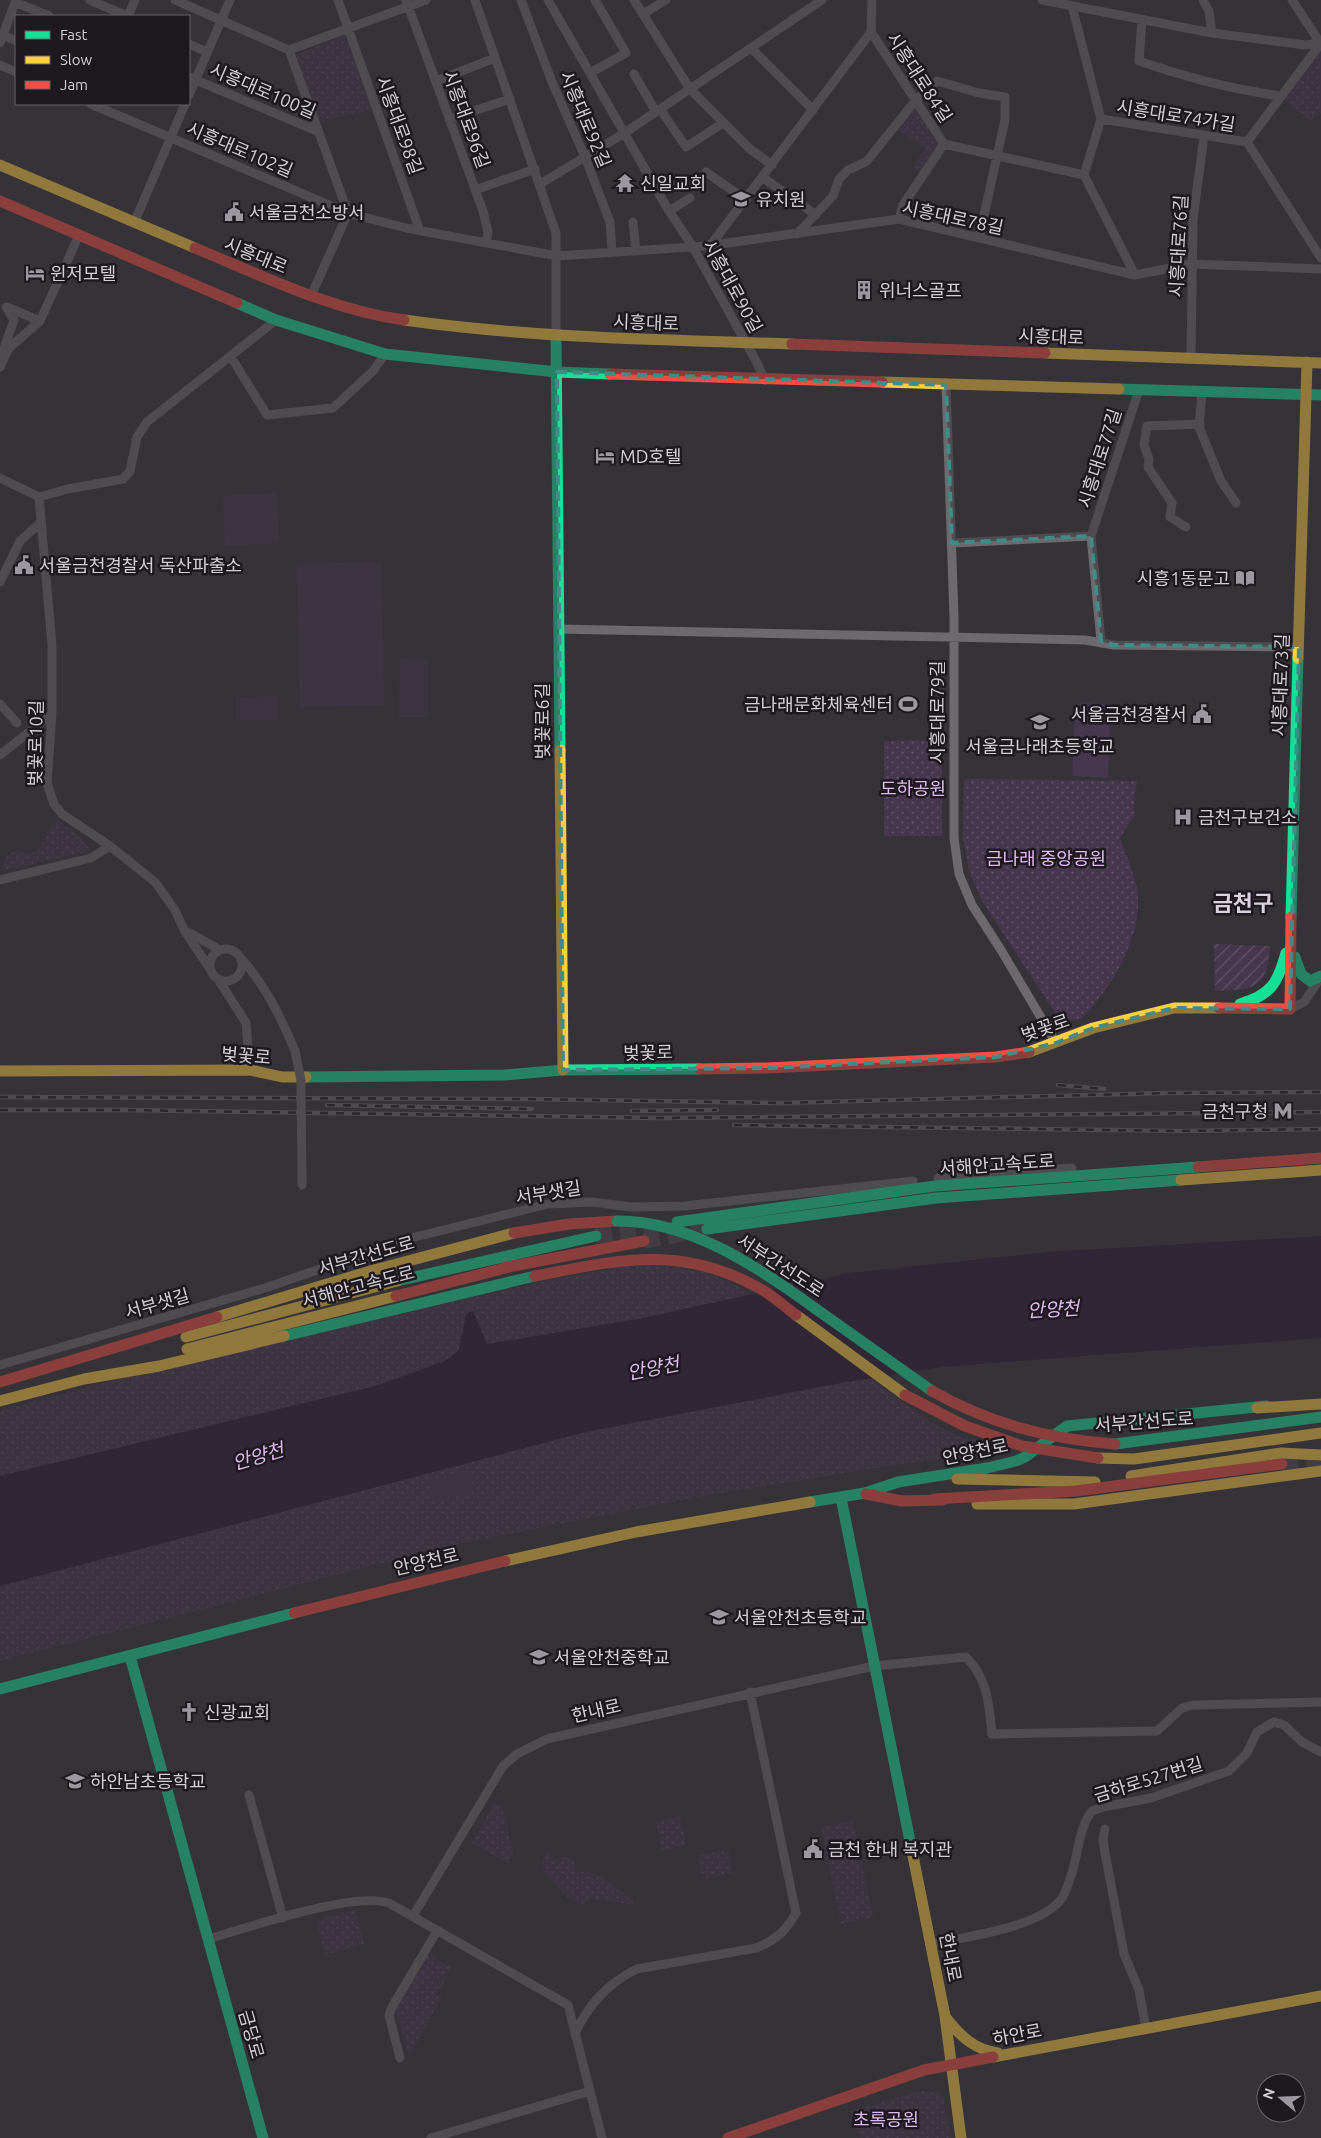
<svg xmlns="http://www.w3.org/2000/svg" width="1321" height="2138" font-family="Ubuntu,'Noto Sans KR',sans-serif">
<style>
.grass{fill:url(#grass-dots)}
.garden{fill:url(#garden-furrows)}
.pitch{fill:#46364e}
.water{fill:#291831}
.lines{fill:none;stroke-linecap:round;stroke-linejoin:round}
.highway-tunnel{stroke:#4e4a50;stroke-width:16;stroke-dasharray:16 8;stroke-linecap:butt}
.street{stroke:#6c6a6c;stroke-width:9}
.fast{stroke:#16e098;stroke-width:11}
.slow{stroke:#ffcf43;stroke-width:11}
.jam{stroke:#f24e42;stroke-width:11}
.rail-casing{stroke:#6b696b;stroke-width:4.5}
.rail{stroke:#1d191e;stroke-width:2.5;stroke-dasharray:8;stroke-linecap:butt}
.street-bridge{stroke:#6c6a6c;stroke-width:9}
.fast-bridge{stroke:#16e098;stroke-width:11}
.jam-bridge{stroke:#f24e42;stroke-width:11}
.marked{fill:none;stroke:#408c88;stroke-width:4;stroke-dasharray:10 6;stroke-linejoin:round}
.labels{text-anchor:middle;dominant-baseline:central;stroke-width:5;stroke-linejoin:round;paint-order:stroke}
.street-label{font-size:18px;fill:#d4cfd6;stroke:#1d191e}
.poi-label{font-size:18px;fill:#d4cfd6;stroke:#1d191e;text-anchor:start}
.park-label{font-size:18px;fill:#e0b9f1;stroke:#1d191e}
.water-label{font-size:19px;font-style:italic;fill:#deb7ef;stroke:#1d191e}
.district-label{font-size:22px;font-weight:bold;fill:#dbd1e0;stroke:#1d191e}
</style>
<defs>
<pattern id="grass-dots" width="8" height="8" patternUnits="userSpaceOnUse" patternTransform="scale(1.25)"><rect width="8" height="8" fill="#46364e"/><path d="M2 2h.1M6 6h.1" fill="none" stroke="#605267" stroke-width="1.8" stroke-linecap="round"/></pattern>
<pattern id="garden-furrows" width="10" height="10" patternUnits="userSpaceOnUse" patternTransform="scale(1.25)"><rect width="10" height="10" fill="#46364e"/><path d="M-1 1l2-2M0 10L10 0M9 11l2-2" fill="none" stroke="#605267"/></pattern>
</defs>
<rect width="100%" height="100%" fill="#363338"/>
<!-- grass -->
<path class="grass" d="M345 35 372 110 319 121 296 55Z
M1321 44V113L1311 121 1279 96Z
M915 104 940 146 922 172 913 167 925 149 898 129Z
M942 740V836H884V741Z
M964 779 1137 781 1134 803 1135 815 1120 838C1126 856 1137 878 1138 897 1140 942 1111 988 1081 1019L1068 1020 1058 1017 982 901 970 874 963 838Z
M58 820 89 845V851L1 871 7 856 15 851C20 851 25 854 31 853 43 852 47 828 58 820Z
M644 1263 706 1272 743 1289 929 1421 956 1435 1009 1452 909 1463 707 1495 453 1545 0 1661V1411L107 1382 540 1282Z
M494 1804 502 1805 513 1853 508 1863 472 1843Z
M680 1816 686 1845 661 1850 656 1821Z
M853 1821 873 1917 841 1924 821 1827Z
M728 1850 732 1873 702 1879 698 1855Z
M549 1853 552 1860 565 1857 574 1861 577 1872C598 1869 618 1889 633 1901L632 1905 589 1898 582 1905 567 1897 542 1869 544 1855Z
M355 1910 364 1944 325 1955 316 1921Z
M425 1953 451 1968 437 1994 442 1997 409 2056 395 2006Z
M921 2091H931L944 2097 951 2138H860L851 2111Z"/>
<!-- garden -->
<path class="garden" d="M1214 944 1270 946C1267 989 1254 990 1215 991Z"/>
<!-- pitch -->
<path class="pitch" d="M277 493 279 543 225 546 223 496Z
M381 562 384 705 300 707 297 564Z
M400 659 428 660V717H399Z
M278 696V720H236V697Z
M1082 703 1111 704 1108 778 1072 776 1075 712H1082Z
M469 1471 473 1492 434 1501 430 1480Z"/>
<!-- water -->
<path class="water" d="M1321 1236V1338L942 1367 847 1382 586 1432 0 1586V1476L375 1386 445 1361 459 1350 466 1314 473 1311 487 1344 643 1318 849 1273 1048 1252Z"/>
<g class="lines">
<!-- highway-tunnel -->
<path class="highway-tunnel" d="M596 1236 655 1226
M644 1241 707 1229
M1282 1464 1321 1458"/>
<!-- street -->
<path class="street" d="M90 0 127 16
M175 0 289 50 348 213 311 296
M338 0 420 231
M406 0 483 211 488 232 486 243
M475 0 556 233V336
M521 0 552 82 585 157 610 222 612 252
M548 0 669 211 693 247 756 361 765 380
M634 0 690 89 750 149 772 165
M872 0 871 32 944 144 903 205 899 219
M1042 0 1212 33 1305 45 1320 43
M1203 0 1209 11 1212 33
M1292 0 1321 44
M15 2 49 16
M1072 6 1101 119 1084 175 1135 275
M643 14 666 0
M128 16 135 0
M1142 20 1139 61C1184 77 1232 89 1279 96
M3 35 16 41
M0 43 16 0
M1321 43 1247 142 1321 258
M189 44 207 52
M751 48 813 110
M289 50 426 0
M0 65 16 72
M590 73 626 53 595 0
M634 74 656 112
M189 77 317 131
M436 81 495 58
M189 95 230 0
M91 104 348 213 406 228 557 256 706 246 899 219 1135 275 1191 264 1321 269
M660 109 686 147 723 123
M449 119 510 99
M1101 119 1247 142
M944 144 1084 175
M706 172 746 200
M762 177 816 215
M540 184 623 134 822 0
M475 190 535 169
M669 211 690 198
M633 222 636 251
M134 223 185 104
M797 234 833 196 839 179 848 170 867 161 915 101 937 81 979 93 1005 97V120L979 238
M709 245 713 242 871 32
M7 307 40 321
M2 354 14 320 6 307
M231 357 267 415 333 408 373 371 385 354
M1191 358 1193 220 1204 136
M0 367 9 348 40 321 79 235
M946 385 954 617V838L959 874 972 905 1001 950 1056 1043
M1202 392 1199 427 1221 481 1236 503
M0 478 39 497
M39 497 52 645V714L47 783 54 804 62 814 110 846 155 882 175 910 184 930 210 969
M39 497 68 489 123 479 130 471 137 437 147 422 276 320
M1186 527 1170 517 1172 503 1148 467 1149 459 1144 445 1147 426 1200 424
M952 543 1091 536
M0 582 20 541 40 523
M559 629 1085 640 1114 645 1299 647
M1101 641 1091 536 1139 390
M0 704 17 723
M0 755 52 714
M0 880 91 858 110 846
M188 932 220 950
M210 965a16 16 0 1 1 32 0a16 16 0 1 1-32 0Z
M240 957C265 985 281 1017 295 1051
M218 979 246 1023 250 1070
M1290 1009 1304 1002 1321 977
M938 1178 1072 1168
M0 1365 265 1288 407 1239 548 1204 593 1202 631 1207 685 1206 913 1181
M249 1795 283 1918
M1105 1829 1103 1839 1105 1853 1124 1954 1139 1990 1146 2029
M413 1916 503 1766 517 1754 547 1739 874 1666 966 1657C988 1679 989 1705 992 1734L1157 1731 1182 1708 1193 1705 1321 1702
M208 1939C247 1928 353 1891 389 1903L568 2005 602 2138
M930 1944C965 1937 1041 1928 1062 1898 1067 1890 1069 1881 1072 1873 1078 1854 1079 1827 1092 1811L1103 1807 1151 1798 1229 1771 1247 1753 1257 1732 1274 1722 1284 1725 1302 1742 1321 1752
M575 2034C587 2006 609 1982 637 1969L756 1948C776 1940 786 1931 796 1913L750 1692
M400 2058 389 2015 392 2007 437 1931
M431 2138 590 2091"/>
<!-- fast -->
<path class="fast" d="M237 303 276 320 385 354 557 372 610 374
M556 336 560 750
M1119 389 1321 395
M1291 917 1298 658
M1295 957 1301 974 1310 981 1321 976
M1240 1004C1271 995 1278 983 1286 953
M306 1077 505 1075 563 1070 700 1069
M677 1222 935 1186 1198 1167
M707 1229 936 1198 1181 1180
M397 1281 596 1236
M816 1309 932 1391
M284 1336 535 1276
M1115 1444 1321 1417
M841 1498 913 1856
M810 1502 865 1493 898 1482 987 1468 1016 1461 1025 1457 1067 1426 1266 1406
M130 1656 263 2138
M0 1689 294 1613"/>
<!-- slow -->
<path class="slow" d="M0 165 195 248
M404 320C533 338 662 340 792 344
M1045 353 1321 363
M882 382 1119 389
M1298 658 1307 362
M560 750 563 1070
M1029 1052 1093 1028 1174 1008H1219
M0 1071 250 1070 282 1077H306
M1181 1180 1321 1170
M796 1315 905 1395
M217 1317 374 1270 514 1233
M186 1337 397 1281
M187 1349 396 1296
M0 1401 84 1379 159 1366 284 1336
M1257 1408 1321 1404
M1098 1458 1134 1459 1321 1433
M1131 1476 1281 1453 1321 1455
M957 1479 1095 1482
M977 1504H1074L1321 1471
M505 1561 636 1532 810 1502
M913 1856 945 2016 961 2138
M946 2018C960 2036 975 2050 998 2053
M993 2057 1321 1996"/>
<!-- jam -->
<path class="jam" d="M0 201 237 303
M195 248C263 276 331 310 404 320
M792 344 1045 353
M610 374 882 382
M1219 1008 1290 1009 1291 917
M700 1069 767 1068 996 1057 1029 1052
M1198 1167 1321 1158
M514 1233 569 1224 617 1221
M535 1276C618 1260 680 1244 759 1288 772 1295 784 1306 796 1315
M396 1296 513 1266 644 1241
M0 1382 217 1317
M866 1494 902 1501 943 1500
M934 1499 1076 1491 1282 1464
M294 1613 505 1561
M728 2138 924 2070 993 2057"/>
<!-- rail casing -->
<g class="rail-casing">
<path id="rail" d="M1058 1085 1104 1089
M0 1097 525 1099 780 1103 1167 1093 1321 1092
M327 1105 532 1109
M0 1110H122L660 1118 1321 1112
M632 1111 717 1110
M734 1125 1181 1131 1321 1129"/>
</g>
<!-- rail -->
<use href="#rail" class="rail"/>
<!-- street-bridge -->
<path class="street-bridge" d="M295 1051 301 1080 302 1185"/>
<!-- fast-bridge -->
<path class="fast-bridge" d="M617 1221C689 1220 760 1268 816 1309"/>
<!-- jam-bridge -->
<path class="jam-bridge" d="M932 1391C990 1424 1049 1439 1115 1444
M905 1395 965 1426 1022 1446 1098 1458"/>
</g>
<!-- marked area -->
<path d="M0 0H1321V2138H0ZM557 372 946 385 952 543 1091 536 1101 641 1114 645 1299 647 1290 1009 1174 1008 1093 1028 1056 1043 996 1057 767 1068 563 1070Z" fill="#363338" fill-opacity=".55" fill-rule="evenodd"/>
<path class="marked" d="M557 372 946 385 952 543 1091 536 1101 641 1114 645 1299 647 1290 1009 1174 1008 1093 1028 1056 1043 996 1057 767 1068 563 1070Z"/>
<!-- icons -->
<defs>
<g id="temple-bare" transform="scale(1.5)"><path d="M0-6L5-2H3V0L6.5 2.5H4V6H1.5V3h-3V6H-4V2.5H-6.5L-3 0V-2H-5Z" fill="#9d989f" stroke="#1d191e" stroke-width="2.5" paint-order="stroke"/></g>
<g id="school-bare" transform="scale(1.5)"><path d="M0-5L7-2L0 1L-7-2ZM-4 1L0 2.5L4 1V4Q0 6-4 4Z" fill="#9d989f" stroke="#1d191e" stroke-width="2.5" paint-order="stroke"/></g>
<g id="civic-bare" transform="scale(1.5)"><path d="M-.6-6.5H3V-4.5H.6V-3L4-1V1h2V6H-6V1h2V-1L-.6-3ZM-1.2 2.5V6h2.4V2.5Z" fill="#9d989f" stroke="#1d191e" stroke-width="2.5" paint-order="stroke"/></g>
<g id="hotel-bare" transform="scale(1.5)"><path d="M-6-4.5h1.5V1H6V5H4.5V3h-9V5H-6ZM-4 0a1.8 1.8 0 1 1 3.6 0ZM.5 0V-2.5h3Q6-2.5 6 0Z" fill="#9d989f" stroke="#1d191e" stroke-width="2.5" paint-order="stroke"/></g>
<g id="building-bare" transform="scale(1.5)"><path d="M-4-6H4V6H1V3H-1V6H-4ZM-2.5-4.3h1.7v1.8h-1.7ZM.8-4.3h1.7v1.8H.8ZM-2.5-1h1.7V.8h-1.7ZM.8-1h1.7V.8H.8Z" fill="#9d989f" stroke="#1d191e" stroke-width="2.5" paint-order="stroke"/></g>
<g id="library-bare" transform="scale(1.5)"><path d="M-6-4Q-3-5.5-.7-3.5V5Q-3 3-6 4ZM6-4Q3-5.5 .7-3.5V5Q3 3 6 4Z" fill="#9d989f" stroke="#1d191e" stroke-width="2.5" paint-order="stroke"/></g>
<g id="stadium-bare" transform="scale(1.5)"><path d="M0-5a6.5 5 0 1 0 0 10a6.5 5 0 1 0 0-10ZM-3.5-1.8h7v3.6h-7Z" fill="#9d989f" stroke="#1d191e" stroke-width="2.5" paint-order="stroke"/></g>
<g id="hospital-bare" transform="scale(1.5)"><path d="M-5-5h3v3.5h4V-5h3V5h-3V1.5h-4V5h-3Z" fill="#9d989f" stroke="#1d191e" stroke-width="2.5" paint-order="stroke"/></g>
<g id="metro-bare" transform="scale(1.5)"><path d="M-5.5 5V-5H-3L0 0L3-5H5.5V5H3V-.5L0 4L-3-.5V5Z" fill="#9d989f" stroke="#1d191e" stroke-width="2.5" paint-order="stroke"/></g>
<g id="church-bare" transform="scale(1.5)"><path d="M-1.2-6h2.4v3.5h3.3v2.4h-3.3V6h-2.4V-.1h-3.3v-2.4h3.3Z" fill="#9d989f" stroke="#1d191e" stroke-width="2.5" paint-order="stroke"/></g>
</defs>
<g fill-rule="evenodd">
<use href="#temple-bare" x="625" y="183"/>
<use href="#school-bare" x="741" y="199"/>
<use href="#civic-bare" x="234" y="212"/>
<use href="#hotel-bare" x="35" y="273"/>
<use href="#building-bare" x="864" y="290"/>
<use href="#hotel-bare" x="605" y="456"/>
<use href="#civic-bare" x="24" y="565"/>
<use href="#library-bare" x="1245" y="578"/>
<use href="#stadium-bare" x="908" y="704"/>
<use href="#civic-bare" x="1202" y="714"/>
<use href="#school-bare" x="1040" y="722"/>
<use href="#hospital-bare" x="1183" y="817"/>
<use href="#metro-bare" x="1283" y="1111"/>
<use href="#school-bare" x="719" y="1617"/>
<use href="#school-bare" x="539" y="1657"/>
<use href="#church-bare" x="189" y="1712"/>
<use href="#school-bare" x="75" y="1781"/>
<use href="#civic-bare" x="813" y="1849"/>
</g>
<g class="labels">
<!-- street labels -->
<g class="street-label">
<text transform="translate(920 77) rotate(57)">시흥대로84길</text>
<text transform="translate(263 90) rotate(23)">시흥대로100길</text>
<text transform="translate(1176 115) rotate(9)">시흥대로74가길</text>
<text transform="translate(467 119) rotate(70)">시흥대로96길</text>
<text transform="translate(586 119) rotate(67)">시흥대로92길</text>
<text transform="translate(400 125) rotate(70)">시흥대로98길</text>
<text transform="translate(240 149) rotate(23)">시흥대로102길</text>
<text transform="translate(953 217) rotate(12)">시흥대로78길</text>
<text transform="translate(1178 246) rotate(-87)">시흥대로76길</text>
<text transform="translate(256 255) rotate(22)">시흥대로</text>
<text transform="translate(733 286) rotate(61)">시흥대로90길</text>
<text transform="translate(646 322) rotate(2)">시흥대로</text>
<text transform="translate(1051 336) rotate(2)">시흥대로</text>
<text transform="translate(1099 458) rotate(-72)">시흥대로77길</text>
<text transform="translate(1280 685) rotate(-88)">시흥대로73길</text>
<text transform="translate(937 712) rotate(-90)">시흥대로79길</text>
<text transform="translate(542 721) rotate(-90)">벚꽃로6길</text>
<text transform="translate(35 743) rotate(-89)">벚꽃로10길</text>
<text transform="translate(1045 1027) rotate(-19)">벚꽃로</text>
<text transform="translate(648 1052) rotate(-1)">벚꽃로</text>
<text transform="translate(246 1055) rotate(5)">벚꽃로</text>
<text transform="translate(997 1164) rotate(-4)">서해안고속도로</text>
<text transform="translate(548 1192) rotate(-9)">서부샛길</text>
<text transform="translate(366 1255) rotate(-16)">서부간선도로</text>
<text transform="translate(781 1265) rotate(33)">서부간선도로</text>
<text transform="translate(358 1286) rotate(-15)">서해안고속도로</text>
<text transform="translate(157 1303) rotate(-16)">서부샛길</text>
<text transform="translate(1144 1421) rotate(-4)">서부간선도로</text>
<text transform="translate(975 1451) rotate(-12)">안양천로</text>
<text transform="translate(426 1561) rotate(-13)">안양천로</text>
<text transform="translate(596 1710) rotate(-13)">한내로</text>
<text transform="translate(1148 1779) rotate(-17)">금하로527번길</text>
<text transform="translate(951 1957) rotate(79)">한내로</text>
<text transform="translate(252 2034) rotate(74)">금당로</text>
<text transform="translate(1017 2034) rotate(-11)">하안로</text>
</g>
<!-- poi labels -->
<g class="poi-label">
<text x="640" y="183">신일교회</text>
<text x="756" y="199">유치원</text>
<text x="249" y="212">서울금천소방서</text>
<text x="50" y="273">윈저모텔</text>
<text x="879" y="290">위너스골프</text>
<text x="620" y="456">MD호텔</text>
<text x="39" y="565">서울금천경찰서 독산파출소</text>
<text x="1230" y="578" text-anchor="end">시흥1동문고</text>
<text x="893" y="704" text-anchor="end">금나래문화체육센터</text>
<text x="1187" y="714" text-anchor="end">서울금천경찰서</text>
<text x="1040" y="746" text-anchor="middle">서울금나래초등학교</text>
<text x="1198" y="817">금천구보건소</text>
<text x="1268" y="1111" text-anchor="end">금천구청</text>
<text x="734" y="1617">서울안천초등학교</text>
<text x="554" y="1657">서울안천중학교</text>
<text x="204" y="1712">신광교회</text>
<text x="90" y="1781">하안남초등학교</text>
<text x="828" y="1849">금천 한내 복지관</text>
</g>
<!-- park labels -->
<g class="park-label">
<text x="913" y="788">도하공원</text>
<text x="1046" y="858">금나래 중앙공원</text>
<text x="886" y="2119">초록공원</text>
</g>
<!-- water labels -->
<g class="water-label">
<text transform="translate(1053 1309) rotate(-3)">안양천</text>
<text transform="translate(653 1368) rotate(-11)">안양천</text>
<text transform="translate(258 1456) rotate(-16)">안양천</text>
</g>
<!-- district labels -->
<g class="district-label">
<text x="1243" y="902">금천구</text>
</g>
</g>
<!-- legend -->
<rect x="15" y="15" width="175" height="90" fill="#1d191e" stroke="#666268"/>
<rect x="25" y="31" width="25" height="8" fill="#16e098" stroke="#666268"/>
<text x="60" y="40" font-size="15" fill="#d4cfd6">Fast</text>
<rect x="25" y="56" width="25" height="8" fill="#ffcf43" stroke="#666268"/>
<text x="60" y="65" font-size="15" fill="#d4cfd6">Slow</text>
<rect x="25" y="81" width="25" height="8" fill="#f24e42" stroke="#666268"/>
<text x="60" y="90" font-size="15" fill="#d4cfd6">Jam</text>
<!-- north arrow -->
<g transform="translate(1281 2098) rotate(289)"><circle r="24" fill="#1d191e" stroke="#666268"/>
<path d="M0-4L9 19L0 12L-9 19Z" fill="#9d989f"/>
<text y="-8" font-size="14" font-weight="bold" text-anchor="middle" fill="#d4cfd6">N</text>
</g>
</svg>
